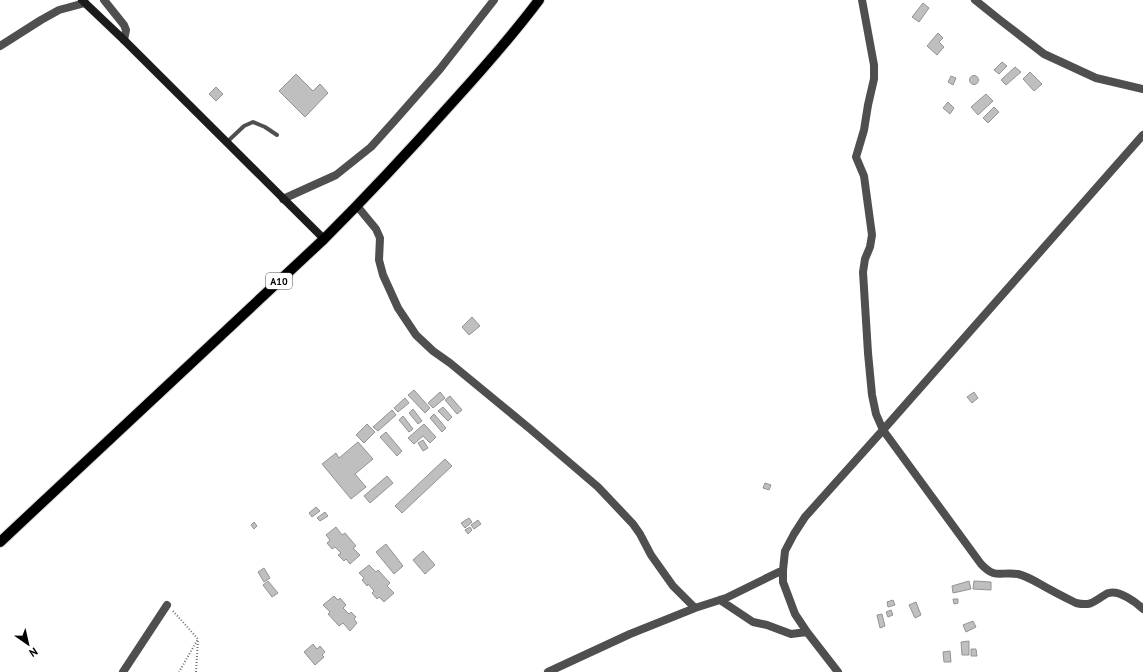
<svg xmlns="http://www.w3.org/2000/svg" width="1143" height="672" font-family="'PT Sans',sans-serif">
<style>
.building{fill:#bfbfbf;stroke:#939393}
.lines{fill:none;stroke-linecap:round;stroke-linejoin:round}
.primary-casing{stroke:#dbdbdb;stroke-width:12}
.path{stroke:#717171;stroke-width:2;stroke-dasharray:1 2;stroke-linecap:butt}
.lane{stroke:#4f4f4f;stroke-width:4}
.street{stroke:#4f4f4f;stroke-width:8}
.secondary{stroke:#1c1c1c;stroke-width:8}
.primary{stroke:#000;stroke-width:10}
.labels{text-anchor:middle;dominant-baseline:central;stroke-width:4;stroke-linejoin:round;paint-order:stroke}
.shield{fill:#fff;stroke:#4c4c4c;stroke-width:1}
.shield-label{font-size:10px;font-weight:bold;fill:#000}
</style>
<rect width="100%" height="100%" fill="#fff"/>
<!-- building -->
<path class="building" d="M923 3 929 8 919 22 912 17Z
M938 33 943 38 939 42 944 47 937 55 927 46Z
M1002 62 1007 66 999 74 994 70Z
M1015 67 1021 72 1006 85 1001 80Z
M1030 72 1042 84 1034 91 1023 79Z
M296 74 313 91 320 84 328 93 305 117 279 91Z
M969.5 80a4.5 4.5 0 1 1 9 0a4.5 4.5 0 1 1-9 0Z
M951 76 956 78 953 85 948 82Z
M216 87 223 94 216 101 209 94Z
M986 94 993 101 978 115 971 107Z
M948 102 954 108 950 114 943 108Z
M994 107 999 112 988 123 983 118Z
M472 317 480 326 469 335 462 327Z
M414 390 430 408 425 413 408 395Z
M440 392 445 398 433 408 428 403Z
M974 392 978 398 972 403 967 397Z
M450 396 462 410 457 414 445 400Z
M405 398 409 403 398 412 394 408Z
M443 407 452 417 448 421 438 411Z
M413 409 422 421 418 424 409 413Z
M392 410 396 415 378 431 373 427Z
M434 414 446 428 442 432 430 418Z
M403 416 413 429 409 432 399 420Z
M367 424 375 432 364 443 356 435Z
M424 424 436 437 430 443 423 436 414 444 408 438Z
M386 432 402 451 397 456 380 437Z
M423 440 428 448 423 451 418 443Z
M358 442 373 459 355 474 366 487 351 499 322 464 336 453 339 458Z
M445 459 452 466 402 513 395 506Z
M387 476 393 483 370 503 364 496Z
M765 483 771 485 769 490 763 488Z
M316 507 320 511 312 517 309 513Z
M325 512 328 516 320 521 317 518Z
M469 518 472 522 465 528 461 523Z
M478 520 481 524 474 529 471 525Z
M254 522 257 526 254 529 251 525Z
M336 527 342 535 345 533 356 546 353 548 360 555 350 564 346 559 344 561 338 555 341 553 335 547 332 549 327 543 330 540 326 535Z
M470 527 472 530 468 534 465 530Z
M386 544 403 566 394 574 376 552Z
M423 551 435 565 425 574 413 560Z
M369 565 376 572 378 570 390 583 387 586 394 593 384 602 379 597 377 599 372 593 374 591 368 584 367 586 362 580 364 578 359 573Z
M264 568 270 578 264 582 258 572Z
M268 581 278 593 272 597 263 585Z
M969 581 971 589 953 593 952 586Z
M974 581 991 582V590L973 589Z
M334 596 338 600 340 598 346 605 343 608 349 614 351 612 356 617 354 619 357 623 350 631 343 623 339 626 328 614 330 612 323 605Z
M953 599H958V603L954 604Z
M893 600 895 605 888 607 887 602Z
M916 602 921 615 915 618 909 605Z
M891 610 893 615 888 617 886 612Z
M882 614 885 626 880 628 877 615Z
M973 621 976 627 966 632 963 625Z
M969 641V655H962L961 642Z
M313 644 317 649 320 646 325 652 322 655 324 657 315 665 304 652Z
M971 649H976L977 656H971Z
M950 651 951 662H944L943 652Z"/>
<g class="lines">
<!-- primary casing -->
<g class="primary-casing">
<path id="primary" d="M0 542 324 239C368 195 410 150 451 104 481 71 512 36 539 0"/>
</g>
<!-- path -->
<path class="path" d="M173 611 198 639 179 672
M196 672 198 640"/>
<!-- lane -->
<path class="lane" d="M227 142 244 126 253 122 265 127 277 135"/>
<!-- street -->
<path class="street" d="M104 0 124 25 126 30 124 40
M862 0 874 65V79L868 105 864 130 856 157 864 176 872 235 870 247 865 259 863 272 868 353 872 395 876 414 883 430 981 564C996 580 1000 571 1018 574 1026 576 1033 580 1040 584 1052 591 1064 597 1076 603 1089 606 1093 603 1103 596 1105 595 1107 593 1109 593 1119 590 1136 602 1143 609
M975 0 1000 20 1044 54 1096 78 1143 89
M0 46 41 20 59 10 85 3
M283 199 336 175 371 147 397 118 440 69 494 0
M357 206 376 229 380 238 379 260 383 275 398 308 416 335 433 351 450 363 529 428 598 487 633 524 640 534 651 555 673 586 695 608
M720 600 753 622 767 625 791 634 807 632
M123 672 167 605
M548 672 630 634 695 608 726 598 783 570
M838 672 807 632 795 614 783 582V570L785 551 794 534 805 517 883 430 1143 135"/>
<!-- secondary -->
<path class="secondary" d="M82 0 124 40 324 239"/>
<!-- primary -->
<use href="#primary" class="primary"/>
</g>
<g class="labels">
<!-- shield labels -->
<rect class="shield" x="266" y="273" width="26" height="16" rx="3"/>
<g class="shield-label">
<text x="279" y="281">A10</text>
</g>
</g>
<!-- north arrow -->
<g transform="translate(28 644) rotate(146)" stroke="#ffffff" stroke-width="3" paint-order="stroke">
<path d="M0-3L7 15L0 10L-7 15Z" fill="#000000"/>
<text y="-6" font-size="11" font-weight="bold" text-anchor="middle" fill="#000000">N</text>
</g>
</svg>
